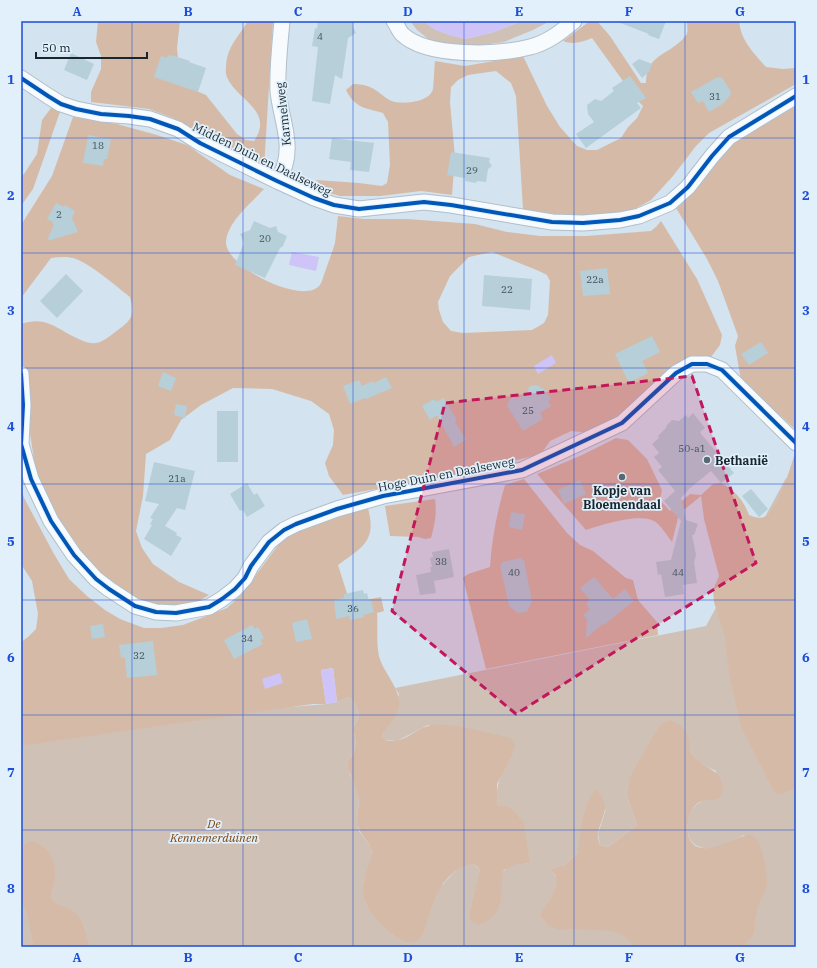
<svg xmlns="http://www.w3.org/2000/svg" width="817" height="968" font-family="'IBM Plex Serif',serif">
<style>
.green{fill:#d0c1b7;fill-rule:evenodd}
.forest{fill:#d5bba7;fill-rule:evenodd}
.water{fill:#cec4f7}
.building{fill:#b6cfd9}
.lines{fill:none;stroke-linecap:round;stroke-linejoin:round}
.minor-casing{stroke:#b0bfc9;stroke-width:17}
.minor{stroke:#f8fbfd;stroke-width:15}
.cycleway-casing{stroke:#e1f0fa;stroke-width:6}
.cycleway{stroke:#0057b8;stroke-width:4}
.marked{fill:#c2185b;fill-opacity:0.2;stroke:#c2185b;stroke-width:3;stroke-dasharray:8 5;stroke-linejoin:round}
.grid{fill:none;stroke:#1d4ed8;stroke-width:1;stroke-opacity:0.55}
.poi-dot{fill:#596872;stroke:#e1f0fa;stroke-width:1.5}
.labels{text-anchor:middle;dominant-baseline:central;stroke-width:3.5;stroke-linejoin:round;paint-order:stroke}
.number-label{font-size:10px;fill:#40515a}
.street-label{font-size:12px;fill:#18262f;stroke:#e1f0fa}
.poi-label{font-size:12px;font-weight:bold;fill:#18262f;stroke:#e1f0fa;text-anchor:start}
.park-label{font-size:12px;font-style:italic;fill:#7f4711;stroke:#e1f0fa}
.neatline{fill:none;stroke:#1d4ed8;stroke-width:1.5}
.grid-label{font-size:13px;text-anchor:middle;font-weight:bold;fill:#1d4ed8}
</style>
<rect width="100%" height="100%" fill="#d3e3ef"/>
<!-- green -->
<path class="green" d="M410 21H423L436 30 450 35 465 39 491 33 522 21H550L533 30 504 42 474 46 432 42 417 30Z
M786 478 796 488V947H21V730L326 704 337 702 349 697C356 702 360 709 358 719 357 723 353 726 353 731 353 733 355 735 355 737 357 746 354 754 348 760L350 775 355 782 359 797 357 820 359 831 371 847 372 853 363 884 443 885C450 875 471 854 480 871L502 875C506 864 520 864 530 863L504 807 498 805C494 783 502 775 512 757L428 725 397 741 385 740 382 736 385 730 392 720 399 694 395 688 706 626ZM657 729 689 746C692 760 704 765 716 771L714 800C709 800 703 800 699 803 685 811 682 842 700 847 712 852 733 841 744 835L751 845 556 877 551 869 564 865 577 854 580 840 606 809 598 834 600 845 608 847 637 825 627 797Z"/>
<!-- forest -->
<path class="forest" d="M98 21H180L177 48 178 59 170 80 206 95 237 134 246 140 254 141C275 110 236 100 227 77 225 73 226 63 227 58 230 44 241 33 248 21H273L264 168 173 118 149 109 91 102V92L101 69V56L96 42Z
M590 21H597L610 36 641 83H646C646 55 668 55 683 39 683 38 687 34 687 34 688 30 687 25 687 21H739C741 41 753 52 766 67L783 69 796 68V84L709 133 696 146 673 176 651 200 629 212 600 215H570L542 213 523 209 516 96 511 83 496 71 468 75 458 80 451 87 450 102 455 157 452 195 421 191 380 196H340L326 192 324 188 316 180 359 183 382 186 387 183 390 165 388 122 383 113C365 108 355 108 346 90L353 84C360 84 367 85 374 89 381 93 386 100 395 102 405 104 430 102 433 89 434 80 434 70 435 61L465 66 523 56 547 106 560 127 577 146 587 150H597L621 138 628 127 637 118 643 106 636 99 592 38C582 42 573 45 563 41Z
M796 106V430L741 380 735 346 738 336 718 281 707 259 676 208 734 139Z
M51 108 60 112 33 189 21 206V176L24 174 37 154 42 120Z
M73 117 117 124 157 135 187 145 230 175 264 189C252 202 226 223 226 243 227 267 301 305 319 286 322 283 323 277 325 272 328 263 332 253 335 243 336 234 337 225 338 216L363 219H407L475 224 507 232 540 236H586L651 231 656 227 661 221 697 279 722 335 720 345 711 357 705 356 688 358 668 370 620 414 590 433 571 431 550 441 541 454 469 472 343 495 329 476 325 463 333 445 334 430 329 414 311 401 272 389 233 388 201 405 181 420 170 440 146 454 143 496 136 531 142 548 153 564 179 582 209 595 197 602 174 606 148 608 78 557 40 488 34 459 28 421 21 357V324C48 315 58 331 81 340 85 342 92 344 96 343 103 343 116 331 122 327 134 317 134 312 130 297 116 286 92 265 76 259 68 256 59 257 51 258L21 298V225L52 176ZM492 252 539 271 547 275 550 281 548 315 544 323 532 330 463 333 451 331 443 322 439 310 438 302 450 276 469 257Z
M616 438 628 440 647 459 662 490 660 500 670 511 690 494 701 495 713 484 721 483C735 490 744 501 749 515 754 517 759 519 764 517 777 512 790 469 794 456L796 458V788L782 794H776L772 788 741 727 729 674 725 637 714 602 713 590 719 576 704 519 701 496 679 514 672 542C667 536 661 525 654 521 638 513 602 525 586 530L537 474 580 456Z
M524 479 567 533 580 545 593 551 626 578 633 580 638 600 657 622 658 635 486 669 463 578 468 574 490 567C492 538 497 512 505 485Z
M21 488 24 498 54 554 69 579 87 596 105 610 120 619 144 628H161L183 625 227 608 241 595 282 540 307 525 355 510 368 508C377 542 362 547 338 565L350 603 381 597 384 611 377 613C378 627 376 642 379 656 383 673 405 693 398 710 395 720 386 727 382 736L385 740C403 745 411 731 428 726 443 720 492 734 511 738L515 744 512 757 497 784V797L498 805 511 808 524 823 530 863 515 865 504 870C499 887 506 901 494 915 489 921 485 923 478 925L471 921 469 916 480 871C477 865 475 864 468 865 452 870 442 883 435 898 423 925 427 963 386 929 374 919 361 901 363 885 365 874 369 863 372 852 371 844 364 839 360 831 353 819 361 807 358 795 356 783 347 773 348 760 354 754 357 746 355 737 355 735 353 733 353 731 353 726 357 723 358 719 360 710 356 702 349 697L337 702 333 668 321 670 326 704H313L21 746V642L28 637 36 629 38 614 32 581 21 564Z
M435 499C437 513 435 524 431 538L425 539 418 537 390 536 385 506Z
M670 720C679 723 687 730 689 739 690 744 689 750 692 754 703 770 730 770 721 796 719 798 716 800 713 800 708 801 703 800 698 803 685 812 682 846 702 848 717 850 745 833 751 835 763 839 768 875 767 885 766 890 763 895 761 899 758 905 757 911 756 917 754 922 756 930 753 935 750 940 747 939 744 947H635L627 938 613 931 572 929 558 930 548 925 540 915C546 904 560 890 556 877 555 874 552 871 550 869L564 865 577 854C580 839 583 796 597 790 612 808 602 814 598 833 597 837 599 841 600 845L608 847 637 825 627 797 630 777 657 729 663 723Z
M30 841C38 842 43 845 48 852 56 863 57 874 53 887 52 891 50 895 52 899 55 906 67 906 73 911 83 918 87 936 89 947H34L26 910 21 903V852L24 845Z"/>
<!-- water -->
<path class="water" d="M423 21H522L491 33 465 39 450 35 435 30Z
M292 252 319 257 316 271 289 265Z
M552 355 556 363 538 374 534 366Z
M333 668 337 702 326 704 321 670Z
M280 673 283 683 265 689 262 679Z"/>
<!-- building -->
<path class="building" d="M318 21H353V27L356 33 348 38 342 79 335 75 330 104 312 101 318 47 312 46 315 28 317 29Z
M618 21H666L659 39 648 35 649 34 618 22Z
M71 53 94 64 87 80 64 70Z
M168 55 170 56 171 55 190 61 189 62 206 68 198 92 154 77 161 56 167 58Z
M639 59 652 64 649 72 642 78 632 64Z
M630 76 646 98 637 103 641 108 586 148 576 134 594 122 588 114 587 105 595 99 601 101 614 91 612 88Z
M720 77 723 79 730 90 731 94 724 103 709 112 703 101 698 103 691 92 716 78Z
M88 135 111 139 107 159H104L103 166 83 163Z
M332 138 374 143 369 172 350 170 351 162 329 159Z
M451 152 490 158 489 162 492 166 488 169 486 182 477 181 476 183 465 181V178L447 175Z
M56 203 64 207 65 205 75 211 72 218 78 232 47 241 54 224 52 223 53 222 47 219Z
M254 221 270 228 276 226 278 232 287 236 283 246 280 248 265 278 235 265 244 243 240 234 250 230Z
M607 268 610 294 583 296 580 271Z
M66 274 83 291 57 318 40 301Z
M484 275 532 279 530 310 482 306Z
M652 336 660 352 642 361 648 373 629 383 615 354Z
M761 342 768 353 749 365 741 354Z
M163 372 176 378 171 391 158 386Z
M386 377 392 388 366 399 365 398 350 404 343 386 359 380 362 386 373 381 374 383Z
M533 385 539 386 541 389 543 388 551 399 548 401 551 406 540 413 543 419 523 431 507 406 509 400 513 397 517 399 528 392 529 387Z
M444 398 457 420 455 422 466 440 454 447 437 415 430 420 422 406 434 399 436 402Z
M176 404 187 406 185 418 174 415Z
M217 411H238V462H217Z
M693 413 705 428 700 432 702 435 734 473 721 483 711 471 689 489 681 498 686 520 698 524 694 535H692L696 555 694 562 697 583 683 585 684 594 665 597 661 574 658 575 656 562 671 560 681 521 664 501 675 491 658 470 662 467 654 457 659 453 652 444 659 438 658 436 666 428 667 425 672 420 679 421 686 415 688 418Z
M154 462 195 471 185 510 177 508 165 526 177 533 176 535 182 538 171 556 144 539 152 525 150 524 153 519 150 518 159 504 145 501Z
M580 480 586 494 564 504 558 490Z
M247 483 254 495 257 493 265 506 247 517 243 510 240 511 230 494Z
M751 489 768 509 759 517 742 496Z
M511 512 525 514 522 530 509 527Z
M449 549 454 577 434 581 436 593 420 595 416 575 431 572 430 567H432L430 558 433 557 432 552Z
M521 558 522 560H524L532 601 527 612 518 613 509 606 500 565 502 564V562Z
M594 577 613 599 625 589 634 601 604 625 603 624 586 638 587 619 583 615 590 609 586 604 590 600 580 588Z
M363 590 364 594 367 593 369 601 371 600 374 612 363 615 364 617 350 620 349 616 336 619 334 600 344 598V594Z
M307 619 312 639 296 642 292 623Z
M103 624 105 637 92 639 90 626Z
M252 625 255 629 258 627 264 638 260 640 263 644 234 659 224 640Z
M153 641 157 675 127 678 125 658H121L119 645Z"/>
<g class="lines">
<!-- minor casing -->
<g class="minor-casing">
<path id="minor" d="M394 21C397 25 399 31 402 34 427 58 499 55 530 47 547 43 561 32 574 21
M21 78 48 96 61 104 76 109 101 114 129 116 150 119 178 129 200 143 277 181 314 198 334 205 359 209 424 202 451 205 552 222 583 223 620 220 639 216 670 203 688 187 712 156 729 137 796 96
M277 181C280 175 284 170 285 164 292 141 280 114 278 91 277 68 280 44 282 21
M21 374 23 405 21 444 31 479 51 521 74 555 96 579 109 589 135 606 156 612 176 613 209 607 222 599 235 589 245 578 251 566 269 542 284 530 296 524 337 509 383 496 522 470 622 423 676 373 692 364H707L722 370 796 443"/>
</g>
<!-- minor -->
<use href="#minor" class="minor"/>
<!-- cycleway casing -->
<g class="cycleway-casing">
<path id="cycleway" d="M21 78 48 96 61 104 76 109 101 114 129 116 150 119 178 129 200 143 277 181 314 198 334 205 359 209 424 202 451 205 552 222 583 223 620 220 639 216 670 203 688 187 712 156 729 137 796 96
M21 374 23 405 21 444 31 479 51 521 74 555 96 579 109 589 135 606 156 612 176 613 209 607 222 599 235 589 245 578 251 566 269 542 284 530 296 524 337 509 383 496 522 470 622 423 676 373 692 364H707L722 370 796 443"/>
</g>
<!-- cycleway -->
<use href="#cycleway" class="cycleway"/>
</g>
<!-- marked area -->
<path class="marked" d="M692 376 756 563 516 714 392 611 445 403Z"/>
<!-- grid -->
<path class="grid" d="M132 21V947M243 21V947M353 21V947M464 21V947M574 21V947M685 21V947M21 138H796M21 253H796M21 368H796M21 484H796M21 600H796M21 715H796M21 830H796"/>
<!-- markers -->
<g class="poi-dot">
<circle cx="707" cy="460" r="4"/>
<circle cx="622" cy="477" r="4"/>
</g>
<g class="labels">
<!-- number labels -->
<g class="number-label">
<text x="320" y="36">4</text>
<text x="715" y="96">31</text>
<text x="98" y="145">18</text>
<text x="472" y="170">29</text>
<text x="59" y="214">2</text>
<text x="265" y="238">20</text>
<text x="595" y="279">22a</text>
<text x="507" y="289">22</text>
<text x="528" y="410">25</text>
<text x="692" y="448">50-a1</text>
<text x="177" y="478">21a</text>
<text x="441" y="561">38</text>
<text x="514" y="572">40</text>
<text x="678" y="572">44</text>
<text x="353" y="608">36</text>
<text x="247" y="638">34</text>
<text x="139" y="655">32</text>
</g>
<!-- street labels -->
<g class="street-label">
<text transform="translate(283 114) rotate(-96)">Karmelweg</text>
<text transform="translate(262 159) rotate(26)">Midden Duin en Daalseweg</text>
<text transform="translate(446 474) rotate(-11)">Hoge Duin en Daalseweg</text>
</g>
<!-- poi labels -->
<g class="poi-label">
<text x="715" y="460">Bethanië</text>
<text x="622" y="490" text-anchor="middle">Kopje van<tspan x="622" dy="14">Bloemendaal</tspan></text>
</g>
<!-- park labels -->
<g class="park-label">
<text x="214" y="823">De<tspan x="214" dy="14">Kennemerduinen</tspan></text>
</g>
</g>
<!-- border -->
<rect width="817" height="968" fill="none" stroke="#e1f0fa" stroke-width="44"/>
<!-- scale -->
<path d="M36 52v6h111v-6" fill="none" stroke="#18262f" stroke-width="2"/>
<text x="42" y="52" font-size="12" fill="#18262f" stroke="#e1f0fa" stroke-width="3" paint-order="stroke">50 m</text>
<rect x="22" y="22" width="773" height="924" class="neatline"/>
<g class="grid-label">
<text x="77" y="16">A</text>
<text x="188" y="16">B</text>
<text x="298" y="16">C</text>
<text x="408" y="16">D</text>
<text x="519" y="16">E</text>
<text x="629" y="16">F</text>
<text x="740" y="16">G</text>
<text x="11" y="84">1</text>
<text x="806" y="84">1</text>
<text x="11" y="200">2</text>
<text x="806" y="200">2</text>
<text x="11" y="315">3</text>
<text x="806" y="315">3</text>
<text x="11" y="431">4</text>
<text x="806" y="431">4</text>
<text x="11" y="546">5</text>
<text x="806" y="546">5</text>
<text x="11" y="662">6</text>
<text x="806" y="662">6</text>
<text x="11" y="777">7</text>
<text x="806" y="777">7</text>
<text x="11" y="893">8</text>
<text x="806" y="893">8</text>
<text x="77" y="962">A</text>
<text x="188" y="962">B</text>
<text x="298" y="962">C</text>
<text x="408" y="962">D</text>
<text x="519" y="962">E</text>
<text x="629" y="962">F</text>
<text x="740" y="962">G</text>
</g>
</svg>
